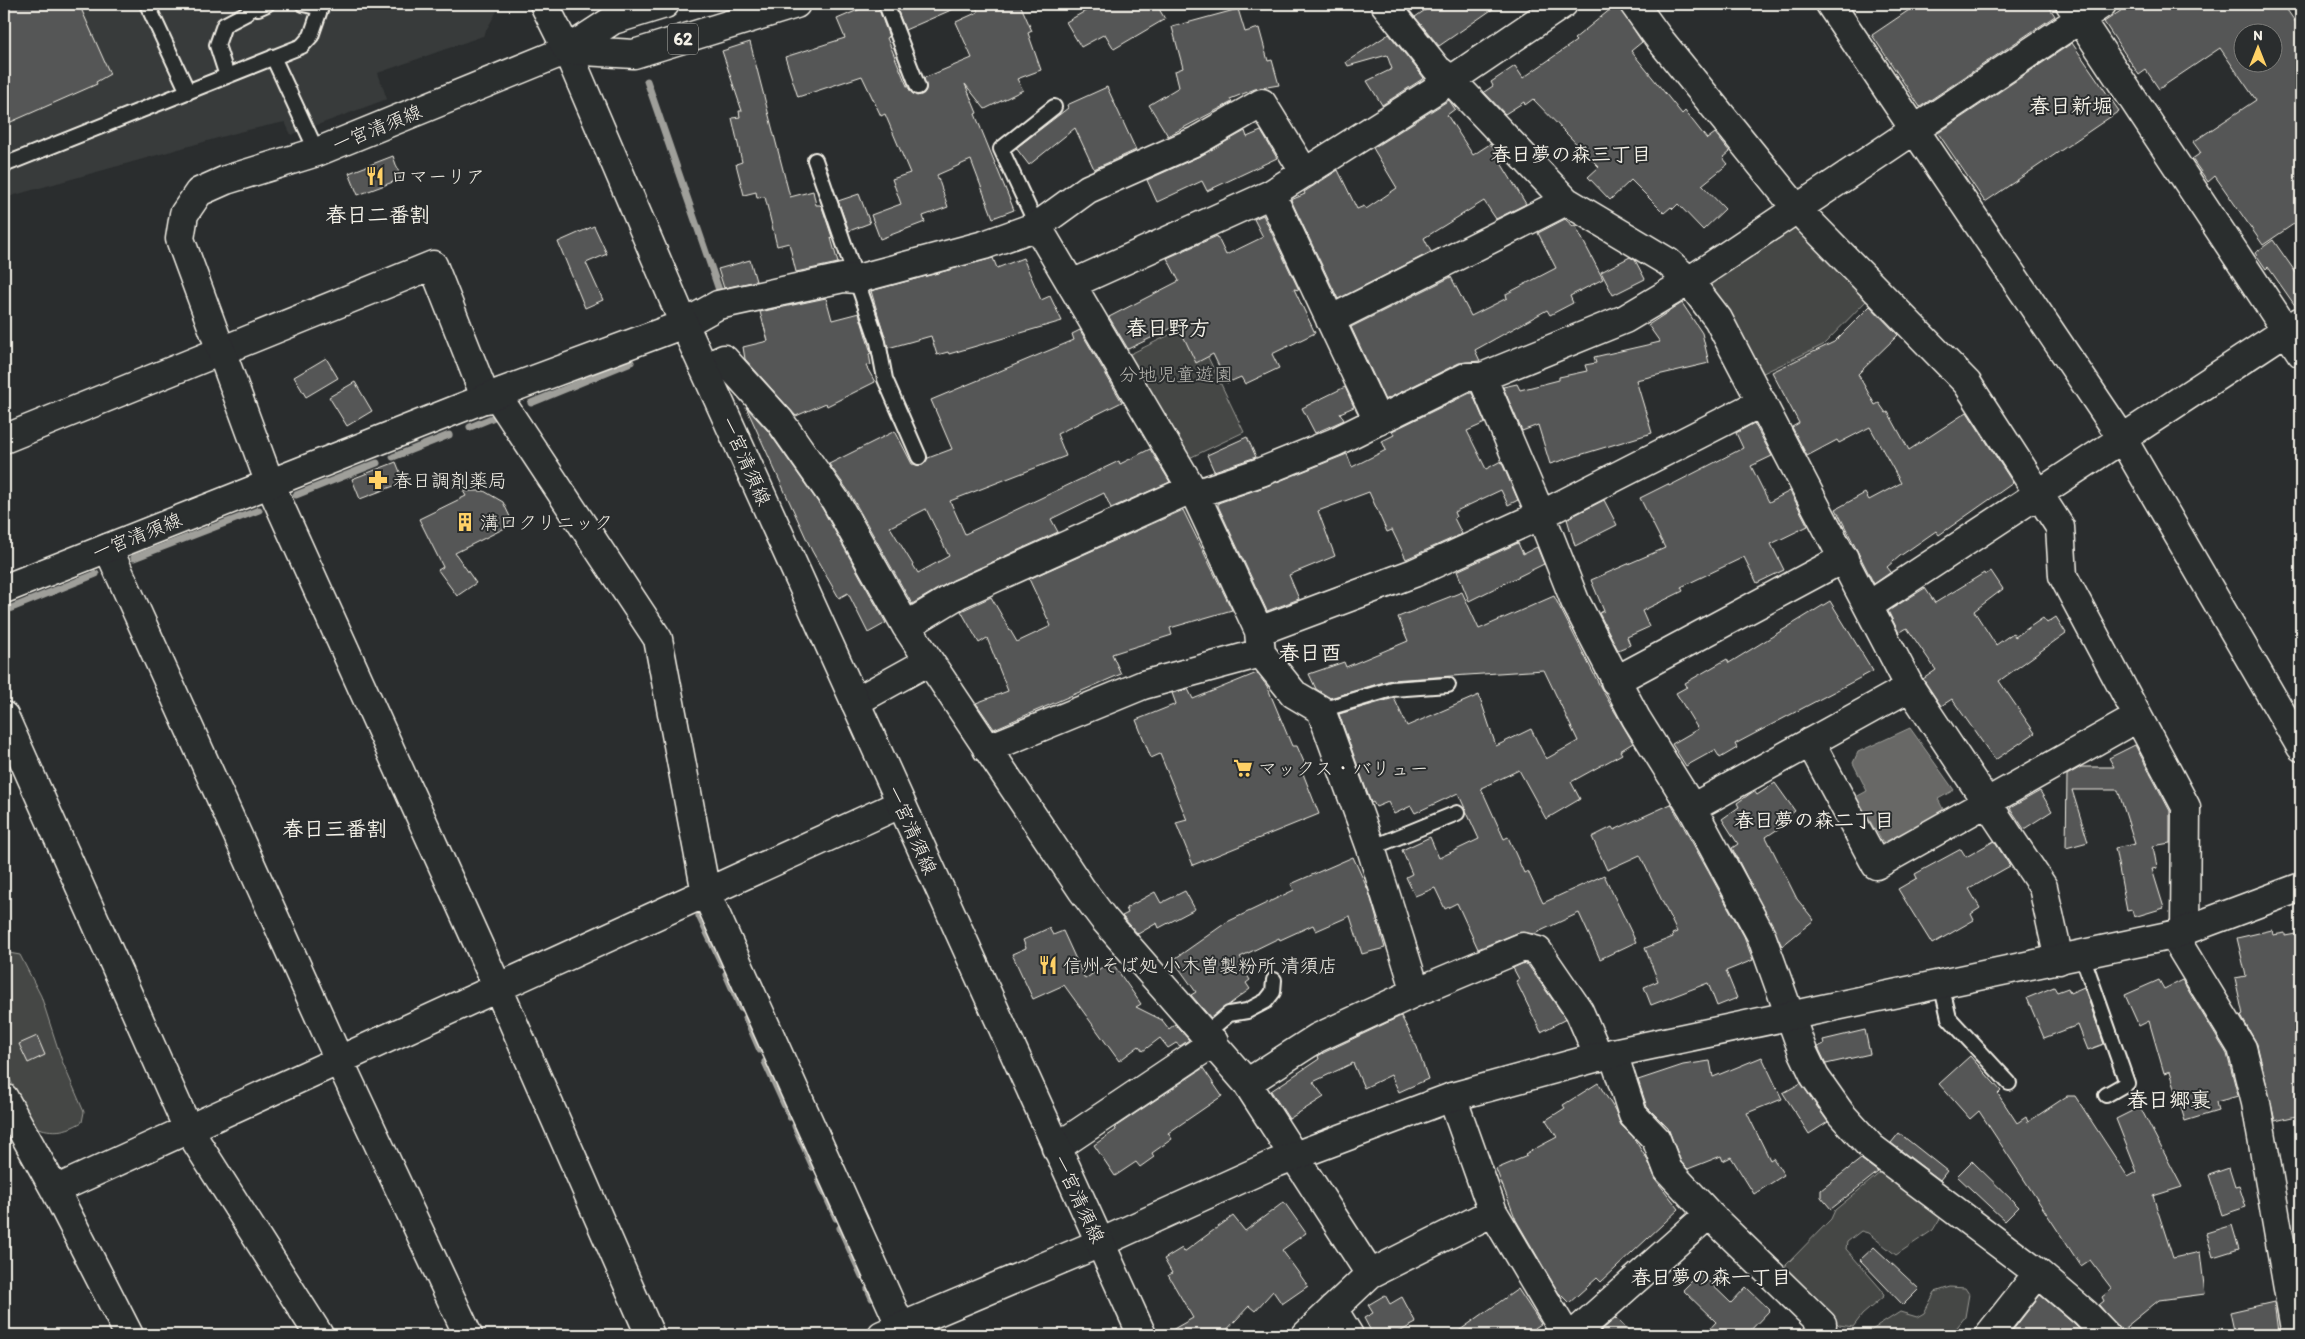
<svg xmlns="http://www.w3.org/2000/svg" width="2305" height="1339" font-family="Itim,'Klee One',sans-serif">
<style>
.built{fill:#373a3a}
.green{fill:#444645;stroke:#9c9c96}
.water{fill:#676866;stroke:#9f9f9a}
.lines{fill:none;stroke-linecap:round;stroke-linejoin:round}
.stream{stroke:#9f9f9a;stroke-width:7}
.building{fill:#555756;stroke:#f4f1e8;fill-rule:evenodd}
.service-casing{stroke:#f4f1e8;stroke-width:18}
.minor-casing{stroke:#f4f1e8;stroke-width:31}
.tertiary-casing{stroke:#f4f1e8;stroke-width:31}
.secondary-casing{stroke:#f4f1e8;stroke-width:31}
.primary-casing{stroke:#f4f1e8;stroke-width:31}
.service{stroke:#2a2d2e;stroke-width:14}
.minor{stroke:#2a2d2e;stroke-width:28}
.tertiary{stroke:#2a2d2e;stroke-width:28}
.secondary{stroke:#2a2d2e;stroke-width:28}
.primary{stroke:#2a2d2e;stroke-width:28}
.labels{text-anchor:middle;dominant-baseline:central;stroke-width:4;stroke-linejoin:round;paint-order:stroke}
.shield{fill:#2a2d2e;stroke:#b7b6b0;stroke-width:1}
.shield-label{font-size:18px;font-weight:bold;fill:#f4f1e8}
.street-label{font-size:19px;fill:#f4f1e8;stroke:#2a2d2e}
.poi-label{font-size:19px;fill:#f4f1e8;stroke:#2a2d2e;text-anchor:start}
.park-label{font-size:19px;fill:#b6b5af;stroke:#2a2d2e}
.neighbourhood-label{font-size:20px;font-weight:bold;fill:#f4f1e8;stroke:#2a2d2e}
.quarter-label{font-size:21px;font-weight:bold;fill:#f4f1e8;stroke:#2a2d2e}
</style>
<rect width="100%" height="100%" fill="#2a2d2e"/>
<filter id="ink" filterUnits="userSpaceOnUse"><feTurbulence type="fractalNoise" baseFrequency=".02" numOctaves="2"/><feDisplacementMap in="SourceGraphic" scale="10" xChannelSelector="R" yChannelSelector="G"/><feConvolveMatrix kernelMatrix="1 2 1 2 8 2 1 2 1" color-interpolation-filters="sRGB"/></filter>
<g filter="url(#ink)">
<!-- built -->
<path class="built" d="M4 4H501L483 36 378 73 387 99 291 135 285 122 243 131 4 198Z"/>
<!-- green -->
<path class="green" d="M1789 225 1801 226 1871 296 1823 345 1759 375 1710 287 1712 276Z
M1192 324 1244 432 1183 461 1124 357Z
M9 953 20 955 41 996 62 1061 84 1112 82 1122C65 1132 53 1133 35 1127L4 1068V956Z
M1881 1172 1942 1215 1933 1230 1896 1255 1868 1233 1861 1231 1847 1242 1846 1249 1881 1289 1884 1296 1862 1315 1853 1327 1839 1325 1785 1270 1786 1265 1831 1219 1835 1210Z
M1950 1287 1965 1288 1969 1294 1965 1317 1951 1335H1864L1900 1312 1917 1317 1924 1313 1935 1292Z"/>
<!-- water -->
<path class="water" d="M1910 728 1954 790 1938 799 1944 811 1883 843 1856 797 1867 791 1853 763 1858 752Z"/>
<g class="lines">
<!-- stream -->
<path class="stream" d="M647 81 719 290
M531 403 631 362
M470 427 492 418
M393 457 449 435
M296 495 377 463
M134 558 259 510
M4 611 96 574
M699 916 722 964
M726 974 741 1008
M746 1018 760 1050
M765 1062 790 1117
M795 1126 813 1167
M819 1180 836 1218
M840 1228 862 1276
M868 1289 872 1298"/>
</g>
<!-- building -->
<path class="building" d="M4 4H79L110 74 96 82 97 84 4 125Z
M872 4H877L889 37 887 38 907 86 912 93 917 96 924 93 926 89 924 78 972 58 956 22 978 12 975 4H1020L1032 31 1028 33 1041 70 1017 79 1023 90 985 109 965 84 977 113 975 114 1014 210 993 218 971 160 937 175 948 207 923 216 925 222 880 239 871 215 901 204 892 179 910 173 885 114 881 116 862 76 798 97 785 57 845 38 837 19Z
M895 4H965L905 30Z
M1098 4H1156L1165 19 1114 49 1105 34 1081 47 1066 22Z
M1434 4H1500L1439 46 1415 17Z
M1617 4 1642 42 1631 51 1682 114 1685 111 1707 139 1715 133 1730 152 1723 158 1728 164 1702 185 1725 209 1703 230 1678 204 1673 209 1671 207 1664 213 1631 180 1610 200 1588 177 1599 167 1533 99 1525 105 1524 102 1505 114 1484 92 1493 86 1491 82 1515 66 1523 78 1576 41 1574 39Z
M1918 4H2047L2055 16 1920 107 1872 35Z
M2131 4H2283L2301 30V219L2263 245 2215 176 2208 182 2192 159 2201 153 2193 142 2256 100 2220 48 2159 89 2146 70 2139 75 2104 22ZM2242 32H2272V62H2242Z
M1238 9 1245 32 1259 28 1268 61 1272 60 1279 85 1255 89 1230 99 1232 102 1168 136 1149 105 1179 87 1175 71 1183 68 1172 27Z
M1389 34 1424 78 1382 105 1367 81 1392 69 1387 55 1348 66 1346 62Z
M750 42 790 197 813 191 816 205H820L822 207 832 237 831 238 838 263 796 272 789 243 777 246 765 197 757 198 756 192 744 195 736 164 742 162 732 118 740 117 739 111H742L722 51Z
M2072 43 2119 111 1985 202 1938 133Z
M1107 87 1136 150 1094 169 1075 128 1029 165 1016 148 1068 108 1067 105Z
M1449 100 1455 109 1447 115 1473 155 1490 144 1504 162 1501 163 1526 204 1496 219 1484 201 1424 238 1431 252 1338 299 1291 200 1305 194 1304 192 1338 170 1357 209 1364 206 1366 209 1397 188 1373 148Z
M1245 131 1247 137 1261 131 1277 158 1207 191 1202 181 1157 202 1147 180 1202 155Z
M393 156 401 179 358 195 349 173Z
M859 194 870 223 849 231 838 201Z
M1263 215 1299 290 1294 289 1315 333 1272 354 1279 368 1245 384 1241 377 1227 383 1213 354 1196 363 1178 325 1128 349 1109 317 1179 281 1167 258 1217 236 1226 255 1263 237 1254 219Z
M1565 219 1573 226 1575 225 1603 279 1570 296 1573 303 1550 315 1547 310 1475 350 1480 361 1459 363 1385 400 1351 327 1451 277 1471 316 1507 298 1506 294 1556 268 1538 233Z
M594 226 607 254 586 263 603 300 585 308 558 242Z
M2273 240 2301 280V306L2296 307 2268 267 2266 269 2255 253Z
M1630 257 1635 260 1645 279 1613 295 1601 272Z
M993 258 997 268 1023 258 1041 300 1050 296 1062 321 949 354 948 352 937 355 931 336 888 348 871 291Z
M750 260 756 281 724 288 718 269Z
M826 298 832 320 859 313 871 353 869 354 871 365 866 366 875 382 827 406 826 403 796 416 745 359 743 347 768 341 760 312Z
M1682 303 1702 333 1709 363 1636 380 1652 433 1550 464 1538 425 1522 431 1503 387 1517 384 1520 390 1559 380V377L1587 371 1585 365 1596 363 1594 357 1660 342 1648 325Z
M1870 306 1898 335 1858 374 1875 405 1879 403 1886 413 1888 412 1909 450 1967 412 2013 483 1939 535 1936 531 1900 556 1887 567 1891 572 1874 584 1836 509 1865 493 1869 500 1901 483 1870 427 1839 443 1837 440 1807 456 1792 427 1799 423 1772 372 1834 342Z
M1080 330 1122 402 1057 434 1066 456 950 501 965 534 1119 461 1120 464 1150 449 1170 482 1111 508 1104 493 1051 519 1058 532 953 580 912 604 849 492 829 464 895 431 912 464 923 465 928 458 952 449 931 400 1074 340 1072 334ZM926 509 949 556 918 573 890 527Z
M326 358 338 378 306 397 294 377Z
M355 382 372 411 347 426 329 397Z
M1345 387 1354 407 1340 413 1344 420 1315 433 1302 408Z
M1470 393H1472L1485 423 1467 431 1486 469 1501 461 1518 500 1508 505 1501 490 1454 512 1456 517 1454 518 1462 534 1406 559 1392 530 1387 532 1369 492 1318 511 1335 556 1289 575 1299 599 1267 611 1218 506V503L1267 486 1347 454 1352 467 1386 450 1382 441 1394 435 1392 431Z
M746 407 768 431 822 508 886 623 868 633 848 593 839 598 812 551Z
M1754 423 1772 456 1751 466 1769 502 1790 491 1808 526 1771 544 1784 570 1757 583 1744 557 1681 587 1683 591 1642 611 1649 627 1627 637 1630 645 1618 650 1599 613 1604 611 1591 580 1665 548 1640 498 1668 484 1669 486 1743 448 1736 433Z
M1247 437 1256 457 1214 471 1207 455Z
M396 462 404 482 360 499 352 479Z
M463 491H484L503 502 512 521 508 523 509 526 455 553 476 583 457 596 438 570 443 567 419 519 466 496Z
M1604 500 1617 525 1575 546 1567 519Z
M1183 510 1232 610 1170 628 1172 635 1112 654 1121 674 994 729 976 703 1008 691 987 638 979 643 961 611 991 597 1017 642 1051 626 1029 579Z
M1518 543 1523 554 1537 547 1544 564 1469 601 1457 571Z
M1991 571 2003 589 1974 611 1996 645 2013 633 2015 637 2043 618 2047 623 2056 617 2066 633 1999 681 2035 733 1995 760 1952 699 1941 706 1923 679 1936 670 1907 628 1899 633 1888 611 1925 588 1935 603 1984 573 1985 575Z
M1462 592 1479 629 1554 596 1601 688 1633 743 1620 751 1622 754 1571 782 1580 799 1546 819 1519 770 1481 788 1504 839 1508 837 1524 873 1528 871 1543 903 1604 875 1636 942 1600 959 1579 913 1534 934 1517 933 1478 949 1457 903 1445 909 1435 888 1415 896 1406 877 1412 874 1402 850 1430 837 1439 858 1479 839 1458 793 1415 813 1411 806 1394 814 1388 802 1376 807 1373 802 1371 803 1339 714 1394 698 1407 726 1479 695 1496 746 1531 729 1546 759 1578 741 1544 670 1391 680 1330 698 1316 689 1309 674 1344 662 1346 667 1408 641 1398 617Z
M1830 601 1873 671 1735 744 1737 748 1720 758 1715 750 1686 766 1672 744 1698 729 1676 693 1687 687 1685 683 1727 659 1729 663Z
M1257 673 1267 686 1292 746H1297L1307 769 1302 771 1319 814 1193 865 1176 823 1187 820 1160 754 1151 758 1136 720 1176 704 1172 693 1188 689 1193 699Z
M2135 745 2170 811V843L2153 846 2157 868 2152 869 2164 908 2134 917 2132 910 2127 911 2115 848 2135 844 2118 790H2072L2088 842 2066 848 2067 775 2081 767H2114L2109 758Z
M1775 783 1795 811 1778 824 1781 827 1766 837 1797 899 1814 920 1782 946 1732 848 1738 844 1722 819 1739 807 1737 803 1754 791 1757 795Z
M2040 791 2052 811 2024 829 2010 808Z
M1671 804 1744 936 1753 960 1726 971 1737 998 1717 1006 1708 983 1651 1005 1644 987 1658 981 1645 948 1673 937 1672 934 1677 932 1640 855 1607 870 1592 837 1612 827 1614 830Z
M1994 841 2010 866 1969 889 1980 908 1971 914 1974 920 1932 944 1898 889 1917 878 1915 874 1961 849 1966 857Z
M1353 857 1369 892 1385 948 1362 954 1350 916 1316 931 1313 925 1280 940 1279 938 1240 957 1249 969 1245 972 1250 980 1246 983 1250 989 1211 1018 1191 995 1196 992 1173 960 1227 922 1294 890 1291 884Z
M1185 891 1195 909 1159 928 1157 923 1138 934 1122 916 1128 913 1126 908 1155 892 1161 903Z
M1049 928 1053 935 1063 931 1085 979 1111 961 1141 1004 1136 1007 1162 1020 1169 1029 1175 1024 1189 1040 1180 1046 1176 1043 1168 1048 1160 1038 1143 1051 1139 1046 1119 1061 1064 985 1033 999 1012 954 1026 948 1023 940Z
M2272 930 2273 935 2285 933V936L2301 933V1115L2275 1121 2257 1044 2241 1016 2243 1015 2235 978 2246 976 2237 938Z
M1524 963 1528 965 1566 1019 1541 1032 1516 981 1519 979 1513 968Z
M2159 980 2164 989 2182 980 2227 1054 2238 1096 2216 1102 2218 1111 2185 1121 2170 1071 2164 1073 2149 1021 2139 1026 2125 995Z
M2054 987 2057 992 2068 988 2070 993 2084 987 2104 1044 2088 1050 2078 1025 2044 1038 2027 998Z
M1401 1016 1417 1047 1428 1079 1399 1092 1391 1075 1364 1088 1353 1063 1313 1082 1324 1097 1289 1119 1271 1091 1319 1059 1318 1056 1325 1052Z
M1865 1030 1870 1054 1826 1064 1818 1047 1824 1044 1823 1040Z
M37 1036 45 1055 28 1063 19 1044Z
M1970 1056 2001 1091 1998 1094 2017 1123 2026 1117 2028 1122 2067 1096H2075L2128 1177 2137 1172 2116 1119 2140 1107 2182 1187 2153 1196 2173 1258 2200 1252 2205 1294 2159 1300 2121 1331 2099 1305 2104 1301 2102 1297 2112 1289 2090 1260 2081 1266 1979 1111 1970 1119 1939 1084Z
M1762 1057 1782 1099 1747 1113 1770 1160 1773 1158 1784 1175 1754 1194 1731 1157 1723 1161 1721 1156 1688 1169 1681 1162 1668 1128 1647 1107 1638 1080 1683 1065 1710 1061 1713 1077Z
M1203 1068 1222 1096 1168 1133 1172 1139 1152 1153 1154 1157 1140 1167 1136 1162 1115 1176 1094 1145 1116 1130 1115 1127Z
M1598 1083 1615 1110 1621 1125 1633 1137 1648 1161 1656 1180 1679 1209 1601 1282 1597 1278 1569 1303 1558 1292 1516 1220 1496 1169 1527 1156 1525 1154 1557 1137 1546 1120 1565 1108 1563 1105Z
M1801 1083 1828 1122 1809 1134 1783 1093Z
M1899 1133 1947 1171 1940 1180 1891 1143Z
M1861 1159 1878 1172 1831 1209 1821 1197V1190Z
M1972 1161 2019 1207 2005 1221 1957 1176Z
M2229 1168 2235 1187 2239 1186 2246 1207 2222 1215 2209 1175Z
M1284 1202 1306 1233 1282 1250 1308 1286 1282 1304 1273 1291 1255 1311 1249 1306 1222 1335H1163L1193 1318 1168 1275 1172 1273 1164 1259 1182 1248 1184 1252 1233 1216 1245 1231Z
M2232 1225 2239 1249 2213 1257 2206 1233Z
M1874 1247 1919 1289 1903 1305 1860 1260Z
M1700 1273 1731 1303 1746 1287 1770 1310 1746 1335H1704L1716 1322 1683 1290Z
M1518 1289 1541 1324 1524 1335H1453Z
M1385 1295 1390 1304 1402 1297 1416 1323 1393 1335H1373L1364 1318 1373 1313 1368 1305Z
M2040 1295 2074 1324 2085 1335H2009Z
M2274 1302 2278 1332 2265 1335H2235L2230 1312Z
M1616 1318 1634 1335H1596Z"/>
<g class="lines">
<!-- service casing -->
<g class="service-casing">
<path id="service" d="M147 4 188 92
M303 4 321 8
M886 4 918 87
M258 8 267 4
M273 57 317 152
M227 76 217 45 224 25 247 13
M815 160 878 342 885 379 919 457
M4 165 302 46 311 36 322 4
M1037 226 1001 149 1054 107
M1321 710 1392 689 1448 685
M1371 848 1457 813
M2082 955 2127 1083 2106 1095
M1941 984 1949 1018 2009 1083
M1206 1033 1229 1014 1247 1011 1266 1001 1273 992 1274 980"/>
</g>
<!-- minor casing -->
<g class="minor-casing">
<path id="minor" d="M1385 4 1437 69 1451 80 1566 201 1668 262 1689 281 1718 319 1910 687 2043 887 2059 960
M1634 4 1657 36 1797 209 1967 383 2060 527 2063 576 2186 807 2185 930
M1830 4 2122 438 2301 747
M2070 4 2301 353
M1271 194 1378 421
M1037 226 1195 494 1259 631 1261 653 1294 694 1321 710 1371 848 1416 992
M1072 284 1271 194 1451 80 1563 4
M1330 320 1566 201
M684 324 718 305 843 278 857 279 984 245 1037 226 1088 189 1196 141 1262 103 1305 173
M704 368 724 359 780 421 835 500 906 626 1082 890 1103 918 1247 1083 1370 1274
M1482 377 1541 515 1575 601 1636 718 1692 808 1761 935 1803 1052 1815 1077 1841 1114 1872 1148 2038 1273 2085 1313 2106 1335
M496 394 658 639 706 893 901 1327
M4 439 433 265 486 399
M270 484 498 988 650 1335
M1195 494 1261 472 1335 442 1466 377H1482L1625 319 1689 281 2102 4
M108 548 339 1060 468 1335
M1868 606 2301 321
M906 626 959 594 1191 489
M1259 631 1414 573 1541 515 1762 402
M1615 681 1844 558
M855 702 929 661
M4 716 188 1129 319 1335
M1810 742 1876 865 2138 717
M987 749 1143 685 1261 653
M1692 808 1910 687
M2173 935 2242 1048 2256 1103 2296 1335
M1247 1083 1317 1038 1416 992 1523 947 1538 951 1579 1011 1599 1057
M4 1098 55 1190 129 1335
M1056 1148 1214 1042
M55 1190 900 804
M1493 1212 1566 1335
M1709 1214 1822 1324 1821 1335
M1333 1309 1349 1335
M1306 1335 1370 1274 1493 1212 1452 1097
M1573 1335 1709 1214 1668 1170 1656 1139 1633 1115 1613 1053
M1989 1335 2038 1273"/>
</g>
<!-- tertiary casing -->
<g class="tertiary-casing">
<path id="tertiary" d="M882 1335 1100 1243 1276 1163 1452 1097 1613 1053 2173 935 2301 887"/>
</g>
<!-- secondary casing -->
<g class="secondary-casing">
<path id="secondary" d="M270 484 180 239 184 214 199 192 226 180 317 152 567 50 684 324 1142 1335
M4 589 496 394 684 324"/>
</g>
<!-- primary casing -->
<g class="primary-casing">
<path id="primary" d="M544 4 567 50
M567 50 634 54 796 4
M567 50 613 20 665 4"/>
</g>
<!-- service -->
<use href="#service" class="service"/>
<!-- minor -->
<use href="#minor" class="minor"/>
<!-- tertiary -->
<use href="#tertiary" class="tertiary"/>
<!-- secondary -->
<use href="#secondary" class="secondary"/>
<!-- primary -->
<use href="#primary" class="primary"/>
</g>
</g>
<!-- icons -->
<defs>
<g id="restaurant-bare" transform="scale(1.5)"><path d="M-5-6h1v4h1v-4h1v4h1v-4h1v5L-1.5 .5V6h-2V.5L-5-1ZM5-6V6H3V1.5H1.5Q1.5-4 5-6Z" fill="#ffd166" stroke="#2a2d2e" stroke-width="2.5" paint-order="stroke"/></g>
<g id="pharmacy-bare" transform="scale(1.5)"><path d="M-2-6h4v4h4v4h-4v4h-4v-4h-4v-4h4Z" fill="#ffd166" stroke="#2a2d2e" stroke-width="2.5" paint-order="stroke"/></g>
<g id="building-bare" transform="scale(1.5)"><path d="M-4-6H4V6H1V3H-1V6H-4ZM-2.5-4.3h1.7v1.8h-1.7ZM.8-4.3h1.7v1.8H.8ZM-2.5-1h1.7V.8h-1.7ZM.8-1h1.7V.8H.8Z" fill="#ffd166" stroke="#2a2d2e" stroke-width="2.5" paint-order="stroke"/></g>
<g id="supermarket-bare" transform="scale(1.5)"><path d="M-6-5.5h2.5l.6 2H6L4.5 2H-2.5L-4.4-4H-6ZM-1.5 3.2a1.3 1.3 0 1 0 .1 0ZM3 3.2a1.3 1.3 0 1 0 .1 0Z" fill="#ffd166" stroke="#2a2d2e" stroke-width="2.5" paint-order="stroke"/></g>
</defs>
<g fill-rule="evenodd">
<use href="#restaurant-bare" x="375" y="176"/>
<use href="#pharmacy-bare" x="378" y="480"/>
<use href="#building-bare" x="465" y="522"/>
<use href="#supermarket-bare" x="1243" y="768"/>
<use href="#restaurant-bare" x="1048" y="965"/>
</g>
<g class="labels">
<!-- shield labels -->
<rect class="shield" x="668" y="23.5" width="30" height="31" rx="4"/>
<g class="shield-label">
<text x="683" y="39">62</text>
</g>
<!-- street labels -->
<g class="street-label">
<text transform="translate(377 128) rotate(-22)">一宮清須線</text>
<text transform="translate(746 461) rotate(66)">一宮清須線</text>
<text transform="translate(137 536) rotate(-22)">一宮清須線</text>
<text transform="translate(912 830) rotate(66)">一宮清須線</text>
<text transform="translate(1079 1199) rotate(65)">一宮清須線</text>
</g>
<!-- poi labels -->
<g class="poi-label">
<text x="390" y="176">ロマーリア</text>
<text x="393" y="480">春日調剤薬局</text>
<text x="480" y="522">溝口クリニック</text>
<text x="1258" y="768">マックス・バリュー</text>
<text x="1063" y="965">信州そば処 小木曽製粉所 清須店</text>
</g>
<!-- park labels -->
<g class="park-label">
<text x="1176" y="374">分地児童遊園</text>
</g>
<!-- neighbourhood labels -->
<g class="neighbourhood-label">
<text x="1571" y="154">春日夢の森三丁目</text>
<text x="1814" y="820">春日夢の森二丁目</text>
<text x="1711" y="1277">春日夢の森一丁目</text>
</g>
<!-- quarter labels -->
<g class="quarter-label">
<text x="2071" y="105">春日新堀</text>
<text x="378" y="214">春日二番割</text>
<text x="1168" y="327">春日野方</text>
<text x="1310" y="652">春日酉</text>
<text x="335" y="828">春日三番割</text>
<text x="2169" y="1099">春日郷裏</text>
</g>
</g>
<!-- margin -->
<rect width="2305" height="1339" fill="none" stroke="#2a2d2e" stroke-width="20"/>
<rect x="10" y="10" width="2285" height="1319" fill="none" stroke="#f4f1e8" stroke-width="2" filter="url(#ink)"/>
<!-- north arrow -->
<g transform="translate(2258 48)"><circle r="24" fill="#2a2d2e" stroke="#7b7b78"/>
<path d="M0-4L9 19L0 12L-9 19Z" fill="#ffd166"/>
<text y="-8" font-size="14" font-weight="bold" text-anchor="middle" fill="#f4f1e8">N</text>
</g>
</svg>
